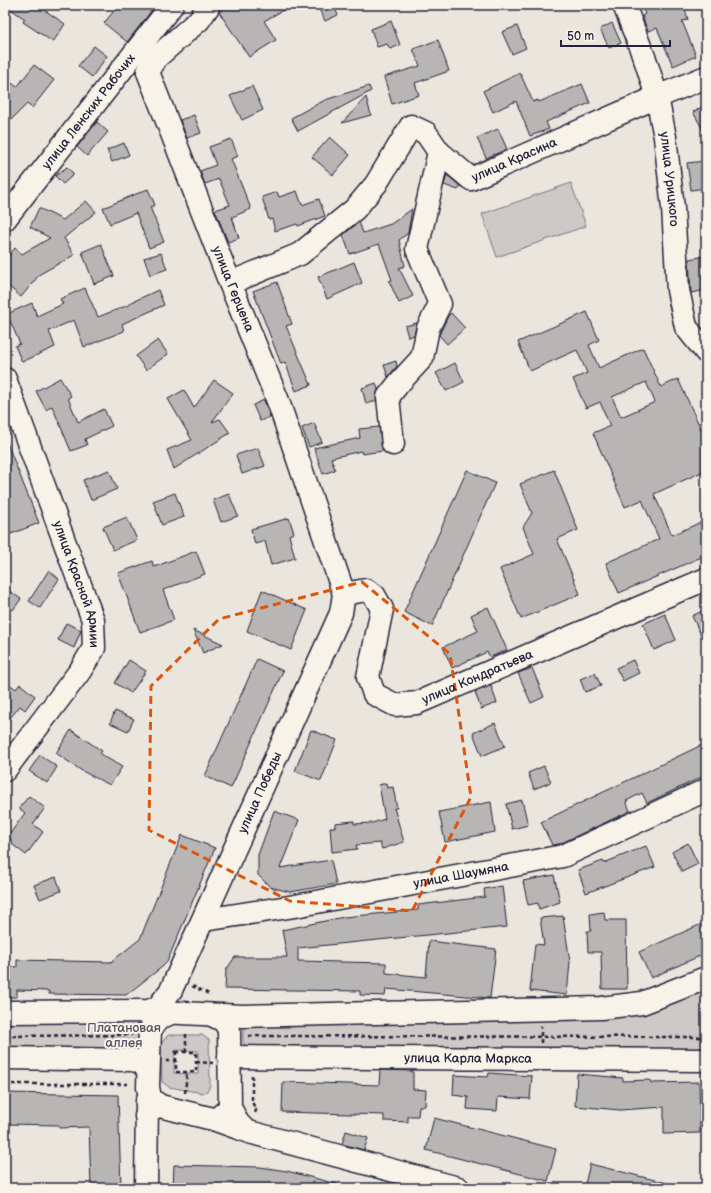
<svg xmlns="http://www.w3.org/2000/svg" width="711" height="1193" font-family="'Balsamiq Sans',sans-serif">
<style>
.green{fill:#cdc9c6;stroke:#787680;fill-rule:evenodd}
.building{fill:#b8b6b5;stroke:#22223b;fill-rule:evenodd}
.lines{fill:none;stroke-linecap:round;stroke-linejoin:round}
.minor-casing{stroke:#22223b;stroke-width:25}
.path{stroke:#22223b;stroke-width:2.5;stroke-dasharray:4 3;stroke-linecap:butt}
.minor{stroke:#f7f3e8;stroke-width:22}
.marked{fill:none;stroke:#de560e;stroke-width:3;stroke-dasharray:8 5;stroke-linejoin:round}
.labels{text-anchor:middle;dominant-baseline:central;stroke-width:4;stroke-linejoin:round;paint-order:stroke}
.street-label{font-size:13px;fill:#22223b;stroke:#f7f3e8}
.park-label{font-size:13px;fill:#555465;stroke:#f7f3e8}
</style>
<rect width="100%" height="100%" fill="#eae6de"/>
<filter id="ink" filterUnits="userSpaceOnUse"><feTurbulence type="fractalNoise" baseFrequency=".025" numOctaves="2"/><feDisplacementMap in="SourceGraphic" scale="8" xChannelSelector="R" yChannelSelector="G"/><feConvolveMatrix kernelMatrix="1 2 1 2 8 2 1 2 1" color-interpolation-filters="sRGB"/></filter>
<g filter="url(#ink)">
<!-- green -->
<path class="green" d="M571 183 586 226 497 257 482 214Z
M706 980V1049L248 1051 243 1042V1026L579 1010Z
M144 1016 142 1056 5 1053V1017Z
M168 1035H202L209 1040 210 1085 208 1090 203 1093 169 1087 162 1082 161 1044ZM175 1050 198 1051V1074L174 1073Z"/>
<!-- building -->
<path class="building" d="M5 5H37L65 24 53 42 23 22 25 19Z
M119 5H156L127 42 104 23Z
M229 5H292L264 21 276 40 249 57 219 12Z
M317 5H333L338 15 325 21Z
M641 5H684L688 20 682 21 696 56 673 66 657 28 648 31 642 16 645 14Z
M391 21 400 45 390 49 387 44 377 47 371 29Z
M612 23 621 43 609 48 600 29Z
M517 26 526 48 512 54 502 32Z
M438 40 449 71 415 83 419 95 392 104 384 77 420 66 413 49Z
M94 46 107 56 92 77 78 66Z
M34 65 54 80 32 108 27 104 12 119 5 114V78L17 87Z
M520 73 533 102 538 100 539 102 582 84 590 103 546 122 549 129 530 136 516 101 493 112 483 91Z
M252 86 263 110 242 120 230 96Z
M369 86 371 91 298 131 291 118 325 100Z
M366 97 371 115 342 123Z
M706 105V135L693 112Z
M194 115 201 133 187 138 180 120Z
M97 122 108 132 87 156 77 147Z
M498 129 507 149 486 158 477 138Z
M330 137 350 155 333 175 312 157Z
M231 139 238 156 231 159 251 209 232 217 239 238 228 242 215 210 230 205 219 179 205 184 200 171 216 165 209 147Z
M124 143 129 155 112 162 107 150Z
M706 161V188L691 190 687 163Z
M67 167 74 174 63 184 55 176Z
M447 175 460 186 458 190 444 185Z
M148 189 155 205 150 207 164 242 149 248 136 213 110 224 103 208Z
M297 191 302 205 319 199 325 216 298 226 297 224 275 231 272 219 269 220 262 197 277 192 279 197Z
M86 201 96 212 64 238 74 255 40 274 21 297 5 283V260L15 248 22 254 50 238 30 227 39 208 63 220Z
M412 209 408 233 399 240 405 266 399 268 413 296 399 303 389 281 392 280 379 244 350 254 343 235 359 222 363 233 391 224Z
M101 244 114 276 94 284 82 252Z
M161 253 167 269 150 275 144 258Z
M706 256V290L691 293 689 259Z
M354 262 362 283 327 299 318 277Z
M277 282 292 324 286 326 311 385 296 391 285 362 281 364 253 291Z
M85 288 98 317 131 304 130 303 158 290 164 305 122 324 124 331 84 347 74 320 49 331 55 347 22 362 15 346 20 344 7 314 32 303 37 316 63 304 60 299Z
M587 312 599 340 589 345 599 368 643 348 661 387 678 379 706 440V470L654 494 672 535 706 520V555L619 593 606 563 659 539 642 500 625 507 593 433 610 426 600 402 586 408 573 379 587 373 577 350 530 371 518 342ZM646 382 655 402 621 417 612 397Z
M451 313 465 328 447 344 439 335 448 316Z
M417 323 414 335 408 337 405 326Z
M158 340 168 354 146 370 136 356Z
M396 361 397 366 388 377 384 365Z
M455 363 464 382 446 391 436 373Z
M60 378 71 396 68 398 78 422 104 409 112 426 85 439 87 445 71 451 52 406 46 410 36 391Z
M214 380 233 393 212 422 220 419 230 433 174 469 167 450 192 440 168 399 184 390 194 408Z
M376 383 378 389 376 401 366 404 362 388Z
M264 400 270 417 260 421 253 405Z
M314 423 322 442 309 447 302 428Z
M379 427 383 451 362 454 361 451 331 458 335 470 323 474 314 448 360 438 359 429Z
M5 438 39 523 11 534 5 518Z
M258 448 265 466 242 474 236 455Z
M109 470 117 489 91 500 83 480Z
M467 470 495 483 432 626 404 612Z
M554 470 578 530 557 539 580 594 521 619 500 569 534 554 523 527 532 513 520 484Z
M175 493 184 517 162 525 153 501Z
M229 494 238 516 221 522 213 500Z
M127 517 137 540 113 550 103 527Z
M289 518 294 533 289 535 295 558 271 565 265 541 255 544 251 529Z
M196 551 205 574 163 590 174 620 140 632 118 573 152 561 154 567Z
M49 570 59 579 40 608 29 601Z
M5 588 21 599 13 610 5 604Z
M262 590 307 610 291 650 247 631Z
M488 607 507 650 490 657 487 652 452 668 443 647 478 631 471 615Z
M706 609V646L692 616Z
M665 614 676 640 654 650 643 624Z
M66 623 81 630 74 648 58 640Z
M193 630 223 644 203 653Z
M257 659 283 671 231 788 205 776Z
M129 660 146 671 131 693 115 683Z
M633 660 639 673 623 681 616 668Z
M532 668 544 697 531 703 518 673Z
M595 673 601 686 585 692 580 679Z
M5 681 16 689 20 684 35 696 25 710 20 706 5 724Z
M491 686 497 703 481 709 475 692Z
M115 711 134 719 128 731 110 723Z
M495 723 505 746 482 756 473 733Z
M71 730 102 751 100 754 122 767 110 785 82 771 56 753Z
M311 730 337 740 321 781 295 771Z
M706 743V775L647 803 642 793 626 801 630 811 559 844 552 845 541 822Z
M40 755 57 767 47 783 29 771Z
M544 766 551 782 534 789 528 773Z
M386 783 387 788 393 787 397 808H394L404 842 382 849 380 843 356 845 357 849 332 852 330 827H335V823L354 821V824L372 823 385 819 379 785Z
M29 796 45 808 33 824 43 832 26 855 13 845 9 835 25 813 19 808Z
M522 800 528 825 512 829 506 804Z
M491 802 495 832 445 842 439 812Z
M274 811 299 820 280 868 331 860 336 884 290 892 270 887 258 875V855Z
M182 835 215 848 167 962 162 967 126 995 49 994V991L17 990V997H5V967H17V960L111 962 140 939Z
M688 843 698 864 682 872 672 852Z
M646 846 655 867 586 893 578 870 603 861 604 863Z
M554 875 560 902 539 909 538 903 528 905 523 881Z
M56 877 61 891 40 899 34 885Z
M502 886 507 927 298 948V961L386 963V973L426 977 429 941 496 949 490 998 386 989 385 996 360 995V991L225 989 226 970 235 957H287L282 930 344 917 418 910V905L485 897 484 889Z
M604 912 605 920H626L627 989H602L601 952H588L587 931H591L590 914Z
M563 916 570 962 567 995 530 991 535 944 544 945 540 918Z
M706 922V953L651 978 639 952Z
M380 1070 413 1071V1089L426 1090 425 1106H419L418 1116H408V1122L384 1121V1115L282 1112 283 1082 379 1085Z
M489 1073 532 1076 530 1099 498 1097 497 1111 467 1109 468 1097 453 1095 454 1075 488 1077Z
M577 1074 623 1078V1081L650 1080 651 1083 699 1082 700 1133 664 1134V1107L620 1110 575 1106Z
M5 1093 118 1095 121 1188H91L89 1127 59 1128V1125L5 1124Z
M434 1118 556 1149 548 1181 426 1150Z
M346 1131 368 1138 364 1150 342 1144Z
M590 1164 671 1184 670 1188H584Z
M174 1165 260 1167 287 1171 337 1184 336 1188H173Z"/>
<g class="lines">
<!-- minor casing -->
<g class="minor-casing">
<g id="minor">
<path id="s1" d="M624 5 646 62 657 97 665 137 673 208 678 290 686 327 706 352"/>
<path id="s2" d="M5 219 172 5"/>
<path id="s3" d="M230 283 300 254 355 209 376 184 411 126 426 133 439 152 471 179 657 97 706 77"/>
<path id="s4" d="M5 379 93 620 94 648 80 671 5 770"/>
<path d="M393 444 388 397 399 383 422 358 428 328 440 304 417 249 439 152"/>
<path id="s5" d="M344 594 366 590 374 595 382 609 368 677 374 694 395 705 417 703 706 579"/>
<path id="s6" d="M204 920 295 906 563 856 706 790"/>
<path d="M5 1012 140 1011 243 1016 601 1008 642 1003 706 978"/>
<path id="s7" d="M148 1012 159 1006 171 990 341 613 344 594 278 401 230 283 148 72 156 58 199 20 208 7 207 5"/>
<path d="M214 1016 224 1021 229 1030 230 1107 238 1123 245 1130"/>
<path id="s8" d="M229 1057 706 1060"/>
<path d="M5 1058 133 1060 142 1063 148 1071"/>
<path d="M160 1106 150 1098 148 1087 150 1030 158 1019 171 1013"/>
<path d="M146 1116 150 1109 160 1106 213 1119 218 1118 225 1112"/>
<path d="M213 1119 249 1132 458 1188"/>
<path d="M146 1188 147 1101"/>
</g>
</g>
<!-- path -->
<path class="path" d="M192 986 211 995
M5 1036 132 1035
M249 1036 706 1037
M541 1043V1026
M176 1052H196V1072H176Z
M186 1052V1032
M166 1061H176
M196 1062 213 1063
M252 1075V1102L256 1110 255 1114
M5 1084H130
M185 1093 187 1072"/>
<!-- minor -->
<use href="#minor" class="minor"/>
</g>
</g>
<!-- marked area -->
<path class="marked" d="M362 582 450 654 471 797 412 911 290 901 149 830 151 686 219 619Z"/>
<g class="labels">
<!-- street labels -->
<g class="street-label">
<text stroke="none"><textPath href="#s2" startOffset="136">улица Ленских Рабочих</textPath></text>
<text stroke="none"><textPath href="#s3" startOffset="376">улица Красина</textPath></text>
<text stroke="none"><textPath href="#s1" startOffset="181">улица Урицкого</textPath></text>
<text transform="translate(233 289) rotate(68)">улица Герцена</text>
<text stroke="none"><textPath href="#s4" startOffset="218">улица Красной Армии</textPath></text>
<text stroke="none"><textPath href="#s5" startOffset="247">улица Кондратьева</textPath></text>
<text stroke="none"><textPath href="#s7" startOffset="249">улица Победы</textPath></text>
<text stroke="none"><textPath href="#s6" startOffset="261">улица Шаумяна</textPath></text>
<text stroke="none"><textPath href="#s8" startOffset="239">улица Карла Маркса</textPath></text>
</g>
<!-- park labels -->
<g class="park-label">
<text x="124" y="1028">Платановая<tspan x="124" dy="15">аллея</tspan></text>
</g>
</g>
<!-- margin -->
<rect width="711" height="1193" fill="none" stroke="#f7f3e8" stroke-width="20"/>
<rect x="10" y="10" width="691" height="1173" fill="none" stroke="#22223b" stroke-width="1.5" filter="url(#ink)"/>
<!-- scale -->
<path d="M561 40v6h109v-6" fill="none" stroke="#22223b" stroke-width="2"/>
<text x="567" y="40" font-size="12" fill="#22223b" stroke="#f7f3e8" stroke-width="3" paint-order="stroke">50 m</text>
</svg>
